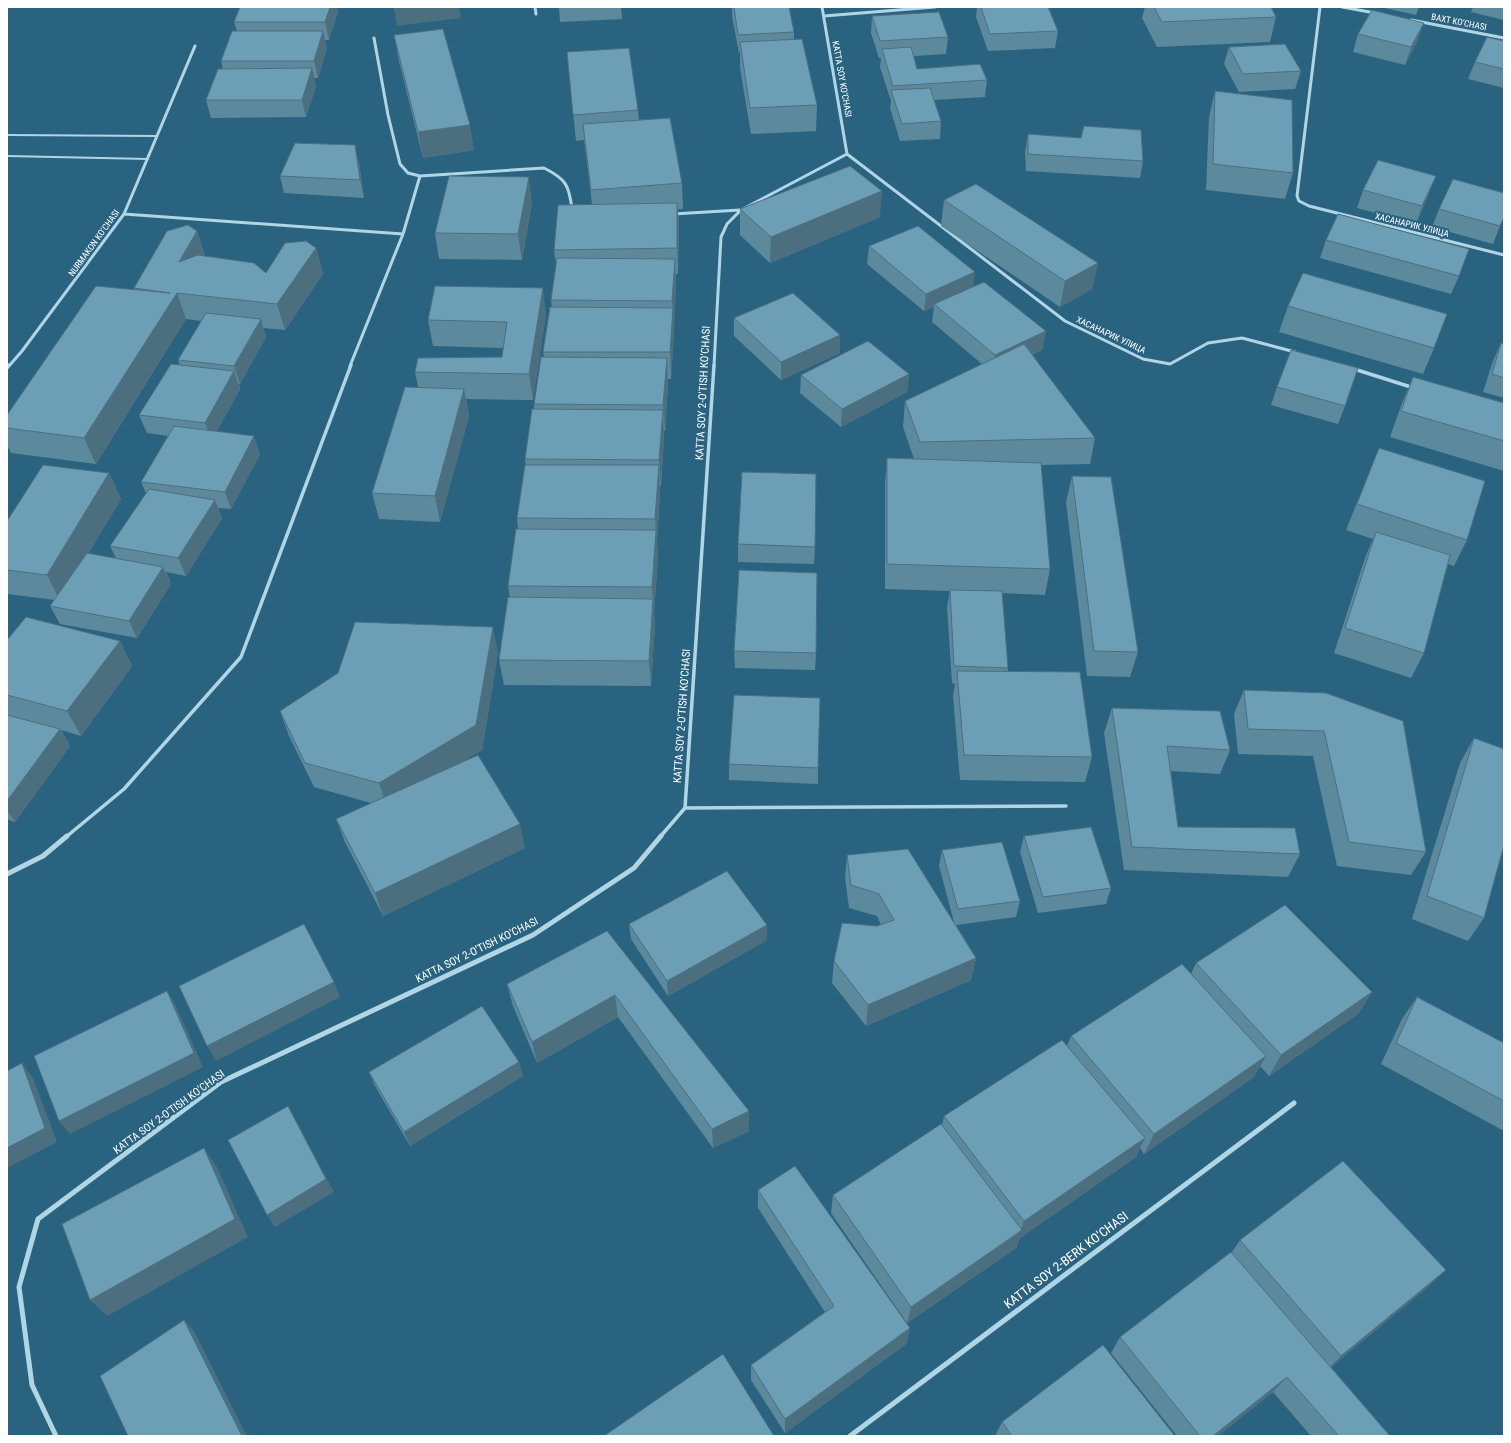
<svg xmlns="http://www.w3.org/2000/svg" width="1511" height="1443" font-family="'Roboto Condensed',sans-serif">
<style>
.lines{fill:none;stroke-linecap:round;stroke-linejoin:round}
.lane{stroke:#b0d5e5;stroke-width:2}
.street-far2{stroke:#b0d5e5;stroke-width:3}
.street-far1{stroke:#b0d5e5;stroke-width:3.5}
.street{stroke:#b0d5e5;stroke-width:5}
.wall{fill:#5d899d}
.shaded-wall{fill:#4c6f7f}
.building{fill:#6c9fb6;stroke:#4c6f7f}
.labels{text-anchor:middle;dominant-baseline:central;stroke-width:4;stroke-linejoin:round;paint-order:stroke}
.far-street-label{font-size:9px;fill:#fff;stroke:#296380}
.street-label{font-size:11px;fill:#fff;stroke:#296380}
.near-street-label{font-size:13px;fill:#fff;stroke:#296380}
</style>
<rect width="100%" height="100%" fill="#296380"/>
<g class="lines">
<!-- lane -->
<path class="lane" d="M7 135 157 136
M7 156 148 159"/>
<!-- street-far2 -->
<path class="street-far2" d="M535 7 536 14
M822 7 847 154
M1320 7 1297 196 1299 201 1309 206 1504 255
M1342 7 1375 13
M824 16 935 7
M1411 20 1504 38
M374 38 388 115 400 164 408 173 420 176
M847 154 1065 321 1143 359 1170 364 1208 343 1242 338 1295 352
M124 214 403 234 420 176 544 168C566 179 569 185 572 209
M673 214 740 210
M9 366 22 351 124 214 195 46
M350 366 403 234
M714 366 721 237 727 224 741 210 847 154"/>
<!-- street-far1 -->
<path class="street-far1" d="M7 368 9 365
M1354 369 1414 388
M685 808 1066 806
M66 837 124 789 241 657 351 365
M660 837 685 808 714 365"/>
<!-- street -->
<path class="street" d="M7 874 43 856 67 836
M56 1436 32 1385 19 1287 38 1219 221 1082 533 935 634 868 661 836
M850 1436 1294 1103"/>
</g>
<!-- wall -->
<path class="wall" d="M559 7H621L622 19 560 22Z
M732 7H789L794 32V40L817 105 816 131 751 134 740 68V52L739 53 732 16Z
M977 7H1048L1058 31 1055 48 988 51 976 17Z
M1145 7H1271L1276 17 1270 42 1157 47 1142 18Z
M1380 7H1419L1416 15Z
M1473 7H1504V20L1471 12Z
M338 11 329 40H325L327 48 318 78H314L316 86 306 117 211 118 206 100 223 69 221 61 237 31 234 22Z
M872 16 948 37 946 54 914 56 917 69 987 80 985 97 934 100 941 121 940 139 900 141 890 108 891 101 880 67 881 58H879L871 33Z
M1358 34 1418 40 1405 65 1353 52Z
M394 35 474 150 423 158 399 61Z
M1504 41V88L1468 79 1475 62Z
M1229 47 1301 71 1295 89 1239 92 1224 64Z
M567 52 638 110 639 120 682 183 683 209H678L679 229 678 274H676V285L671 379H668V384L665 431H664V436L661 486H660V491L657 542 658 555 654 613 655 624 651 686 504 685 499 660 510 597 508 586 518 529 517 518 526 465 525 459 534 409V404L544 357 543 352 552 307 551 300 556 264 554 250 592 204 584 140 576 141Z
M1215 91 1293 173 1285 199 1206 190 1209 117Z
M1028 134 1143 161 1140 178 1026 171 1025 152Z
M359 163 364 198 284 193 280 176Z
M1363 190 1429 194 1416 224 1357 208Z
M944 200 1098 263 1092 289 1060 307 941 226Z
M532 203 522 260 439 259 435 233Z
M740 209 880 217 770 263 740 235Z
M1439 209 1500 226 1493 244 1432 227Z
M197 231 205 256 266 273 316 248 323 274 285 330 263 328 266 337 240 384H239L240 389 217 431 260 454 231 509 218 508 222 518 186 576 166 572 171 584 137 638 60 624 50 606 55 600 7 594V521L109 473 121 499 88 554 116 558 110 546 146 493 141 482 168 436 147 433 139 415 180 365 178 360 201 321 186 319 96 464 11 453 7 445V415L134 290V288Z
M1326 240 1459 276 1451 294 1320 258Z
M869 246 974 286 1043 349 1032 355 1095 438 1090 464 1041 465 1050 569 1045 595 1002 593 1008 668V672L1092 757 1085 782 960 780 953 696 955 684 952 683 947 607 950 591 885 589V484L887 458 914 459 903 427 905 401 982 364 932 322 934 307 924 311 867 264Z
M1288 306 1434 348 1423 374 1279 332Z
M546 314 533 400 466 399 469 416 440 522 379 519 372 493 418 387 415 372 502 357 503 348 433 346 428 320Z
M734 318 840 353 781 380 734 336Z
M1501 343 1504 344V398L1483 392 1493 361Z
M909 374 907 392 841 427 800 393 801 375Z
M1413 377 1504 403V471L1390 437 1402 403Z
M1277 387 1345 406 1338 424 1271 405Z
M1379 448 1467 540 1454 566 1448 564 1424 653 1411 678 1334 653 1365 558 1373 539 1346 530Z
M1072 476 1138 652 1130 677 1087 676 1066 502Z
M738 544 815 547 814 564 738 562Z
M7 640 120 641 132 666 81 736 61 730 70 746 15 822 7 819Z
M734 651 816 653 815 670 735 668Z
M498 653 482 750 461 762 525 848 383 916 345 842 336 819 371 803 314 787 289 736 280 711Z
M1244 690 1326 693 1426 852 1411 875 1337 866 1313 756 1238 754 1234 714Z
M1112 708 1230 750 1220 774 1171 771 1178 827 1300 854 1288 877 1124 870 1104 733Z
M1474 738 1484 918 1468 941 1412 919 1460 763Z
M729 764 818 768V784L729 780Z
M1024 836 1111 888 1106 904 1038 913 1020 852Z
M942 850 1020 901 1016 917 956 925 976 958 971 980 866 1026 832 983 834 961 881 925 877 916 849 908 845 878 847 855 954 922 939 866Z
M629 924 767 925V940L668 996 631 939Z
M607 931 749 1111V1131L713 1148 618 1017 537 1063 513 1006 507 984Z
M1196 963 1372 992 1358 1014 1269 1076 1260 1066 1254 1077 1144 1154 1140 1148 1136 1157 1020 1238 1016 1248 907 1323 831 1213 833 1195 942 1125 944 1116 1067 1046 1071 1036 1191 974Z
M1417 997 1504 1043V1131L1381 1064 1402 1019Z
M519 1062 523 1076 410 1146 375 1086 369 1072Z
M758 1190 910 1328 906 1344 785 1433 751 1380V1365L825 1312 758 1208Z
M1240 1240 1428 1287 1331 1367 1390 1436H1311L1273 1392 1218 1436H1177L1111 1353 1120 1337 1232 1252Z
M1002 1422 1175 1436H995Z"/>
<!-- shaded-wall -->
<path class="shaded-wall" d="M330 7H337L338 11 329 40 325 22Z
M408 7H459L461 18 397 26 394 9Z
M1424 23 1418 40 1405 65 1411 47Z
M323 31 327 48 318 78 314 61Z
M312 68 316 86 306 117 302 100Z
M470 125 474 150 423 158 418 132Z
M355 145 359 163 364 198 360 180Z
M1436 176 1429 194 1416 224 1422 206Z
M529 177 532 203 522 260 518 234Z
M882 191 880 217 770 263 771 237Z
M677 203 679 229 678 274 677 248Z
M197 231 205 257 179 262Z
M316 248 323 274 285 330 277 304Z
M675 259 676 285 674 327 672 301Z
M1098 263 1092 289 1060 307 1065 281Z
M975 272 973 289 934 304V307L924 311 926 294Z
M543 288 546 314 533 400 529 374Z
M177 293 186 319 96 464 84 438Z
M673 308 674 335 671 379 670 352Z
M261 319 266 337 240 384 234 366Z
M1046 331 1043 349 993 373 995 355Z
M840 335V353L781 380V362Z
M667 358 668 384 665 431 663 405Z
M234 371 240 389 212 441 205 423Z
M909 374 907 392 841 427 842 409Z
M464 389 469 416 440 522 435 496Z
M663 410 664 436 661 486 659 460Z
M254 436 260 454 231 509 225 492Z
M659 465 660 491 657 542 658 555 654 613 652 587 656 532 655 519Z
M109 473 121 499 60 601 47 575Z
M215 500 222 518 186 576 178 558Z
M163 567 171 584 137 638 129 621Z
M653 599 655 624 651 686 649 661Z
M493 627 498 653 482 750 387 807 379 783Z
M120 641 132 666 81 736 67 711Z
M60 729 70 746 15 822 7 810V801Z
M520 824 525 848 383 916 375 893Z
M767 925V940L668 996 667 981Z
M976 958 971 980 866 1026 868 1005Z
M334 982 340 997 216 1061 207 1046Z
M167 991 176 1006 203 1067 70 1134 59 1121Z
M1372 992 1358 1014 1269 1076 1281 1055Z
M615 995 618 1017 537 1063 532 1042Z
M1266 1056 1254 1077 1144 1154 1154 1134Z
M519 1062 523 1076 410 1146 404 1132Z
M22 1063 33 1078 57 1142 7 1168V1148Z
M288 1106 334 1192 275 1227 267 1215Z
M749 1111V1131L713 1148 712 1129Z
M1145 1138 1136 1157 1020 1238 1016 1248 907 1323 911 1307 1020 1232 1024 1221Z
M204 1148 217 1167 248 1237 107 1316 90 1300Z
M1446 1270 1428 1287 1325 1372 1341 1356Z
M184 1320 194 1331 247 1436H242Z
M910 1328 906 1344 785 1433V1419Z
M1287 1377 1273 1392 1218 1436H1213Z"/>
<!-- building -->
<path class="building" d="M240 7H330L325 22H234Z
M394 7H408L394 9Z
M734 7H789L794 32 738 35Z
M981 7H1048L1058 31 990 34Z
M1154 7H1271L1276 17 1162 22Z
M1372 10 1424 23 1411 47 1358 34Z
M939 12 948 37 880 41 872 16Z
M443 29 470 125 418 132 394 35Z
M232 31H323L314 61H221Z
M1487 37 1504 41V69L1475 62Z
M802 39 817 105 750 108 740 42Z
M1285 44 1301 71 1243 74 1229 47Z
M911 47 917 69 980 64 987 80 893 86 882 49Z
M629 48 638 110 573 115 567 52Z
M312 68 302 100H206L218 69Z
M930 88 941 121 902 124 891 90Z
M1215 91 1292 100 1293 173 1213 164Z
M670 118 682 183 591 190 583 124Z
M1084 126 1141 130 1143 161 1028 154V134L1081 138Z
M295 143 355 145 360 180 280 176Z
M1378 160 1436 176 1422 206 1363 190Z
M850 166 882 191 771 237 740 209Z
M449 176 529 177 518 234 435 233Z
M1453 179 1504 193V217L1500 226 1439 209Z
M976 184 1098 263 1065 281 944 200Z
M677 203V248L554 250 558 205Z
M1338 214 1469 249 1459 276 1326 240Z
M188 225 197 231 179 262 198 255 254 263 266 273 285 243 306 241 316 248 277 304 177 293 84 438 7 428V415L96 286 170 293 134 288 167 231Z
M918 226 975 272 926 294 869 246Z
M557 258 675 259 672 301 551 300Z
M1303 273 1447 314 1434 348 1288 306Z
M984 282 1046 331 995 355 934 304Z
M435 286 543 288 529 374 415 372 418 358 502 357 507 322 428 320Z
M793 293 840 335 781 362 734 318Z
M550 307 673 308 670 352H543Z
M206 313 261 319 234 366 178 360Z
M868 341 909 374 842 409 801 375Z
M1501 343 1504 344V378L1492 374Z
M1024 344 1095 438 920 442 905 401Z
M1291 350 1358 368 1345 406 1277 387Z
M541 357 667 358 663 405 534 404Z
M171 364 234 371 205 423 139 415Z
M1413 377 1504 403V441L1401 411Z
M405 387 464 389 435 496 372 493Z
M532 409 663 410 659 460 525 459Z
M174 426 254 436 225 492 141 482Z
M1379 448 1485 481 1467 540 1357 504Z
M887 458 1041 463 1050 569 887 564Z
M43 465 109 473 47 575 7 570V521Z
M525 465H659L655 519 517 518Z
M742 472 816 474 815 547 738 544Z
M1072 476 1111 477 1138 652 1094 651Z
M149 489 215 500 178 558 110 546Z
M516 529 656 530 652 587 508 586Z
M1376 532 1450 555 1424 653 1345 628Z
M87 553 163 567 129 621 50 606Z
M739 570 817 573 816 653 734 651Z
M950 590 1002 591 1008 668 954 666Z
M508 597 653 599 649 661 499 660Z
M26 617 120 641 67 711 7 695V640Z
M355 622 493 627 476 725 379 783 305 763 280 711 338 673Z
M957 671 1080 672 1092 757 964 755Z
M1244 690 1326 693 1403 721 1426 852 1349 842 1324 731 1248 729Z
M734 695 820 698 818 768 729 764Z
M1112 708 1220 711 1230 750 1167 746 1178 827 1295 828 1300 854 1132 847Z
M7 715 60 729 7 801Z
M1474 738 1504 749V845L1484 918 1427 896Z
M478 755 520 824 375 893 336 819Z
M1091 827 1111 888 1043 897 1024 836Z
M1002 842 1020 901 958 909 942 850Z
M908 849 976 958 868 1005 834 961 842 923 877 926 894 920 879 894 851 885 847 855Z
M727 871 767 925 667 981 629 924Z
M1285 905 1372 992 1281 1055 1196 963Z
M304 924 334 982 207 1046 179 986Z
M607 931 749 1111 712 1129 615 995 532 1042 507 984Z
M1182 964 1266 1056 1154 1134 1071 1036Z
M167 991 194 1053 59 1121 34 1056Z
M1417 997 1504 1043V1101L1396 1043Z
M482 1006 519 1062 404 1132 369 1072Z
M1062 1040 1145 1138 1024 1221 944 1116Z
M22 1063 45 1128 7 1148V1071Z
M288 1106 326 1179 267 1215 228 1140Z
M941 1124 1022 1230 911 1307 833 1195Z
M204 1148 235 1219 90 1300 62 1224Z
M1343 1161 1446 1270 1341 1356 1240 1240Z
M795 1166 910 1328 785 1419 751 1365 834 1306 758 1190Z
M1231 1252 1390 1436H1339L1287 1377 1213 1436H1200L1120 1337Z
M184 1320 242 1436H128L100 1376Z
M1103 1345 1175 1436H1012L1002 1422Z
M723 1354 774 1436H604Z"/>
<g class="labels">
<!-- far-street labels -->
<g class="far-street-label">
<text transform="translate(1459 22) rotate(11)">BAXT KO'CHASI</text>
<text transform="translate(842 79) rotate(80)">KATTA SOY KO'CHASI</text>
<text transform="translate(1412 225) rotate(14)">ХАСАНАРИК УЛИЦА</text>
<text transform="translate(94 243) rotate(-54)">NURMAKON KO'CHASI</text>
<text transform="translate(1111 335) rotate(25)">ХАСАНАРИК УЛИЦА</text>
</g>
<!-- street labels -->
<g class="street-label">
<text transform="translate(703 393) rotate(-87)">KATTA SOY 2-O'TISH KO'CHASI</text>
<text transform="translate(682 716) rotate(-86)">KATTA SOY 2-O'TISH KO'CHASI</text>
<text transform="translate(477 950) rotate(-26)">KATTA SOY 2-O'TISH KO'CHASI</text>
<text transform="translate(169 1112) rotate(-36)">KATTA SOY 2-O'TISH KO'CHASI</text>
</g>
<!-- near-street labels -->
<g class="near-street-label">
<text transform="translate(1066 1260) rotate(-37)">KATTA SOY 2-BERK KO'CHASI</text>
</g>
</g>
<!-- border -->
<rect width="1511" height="1443" fill="none" stroke="#ffffff" stroke-width="16"/>
</svg>
